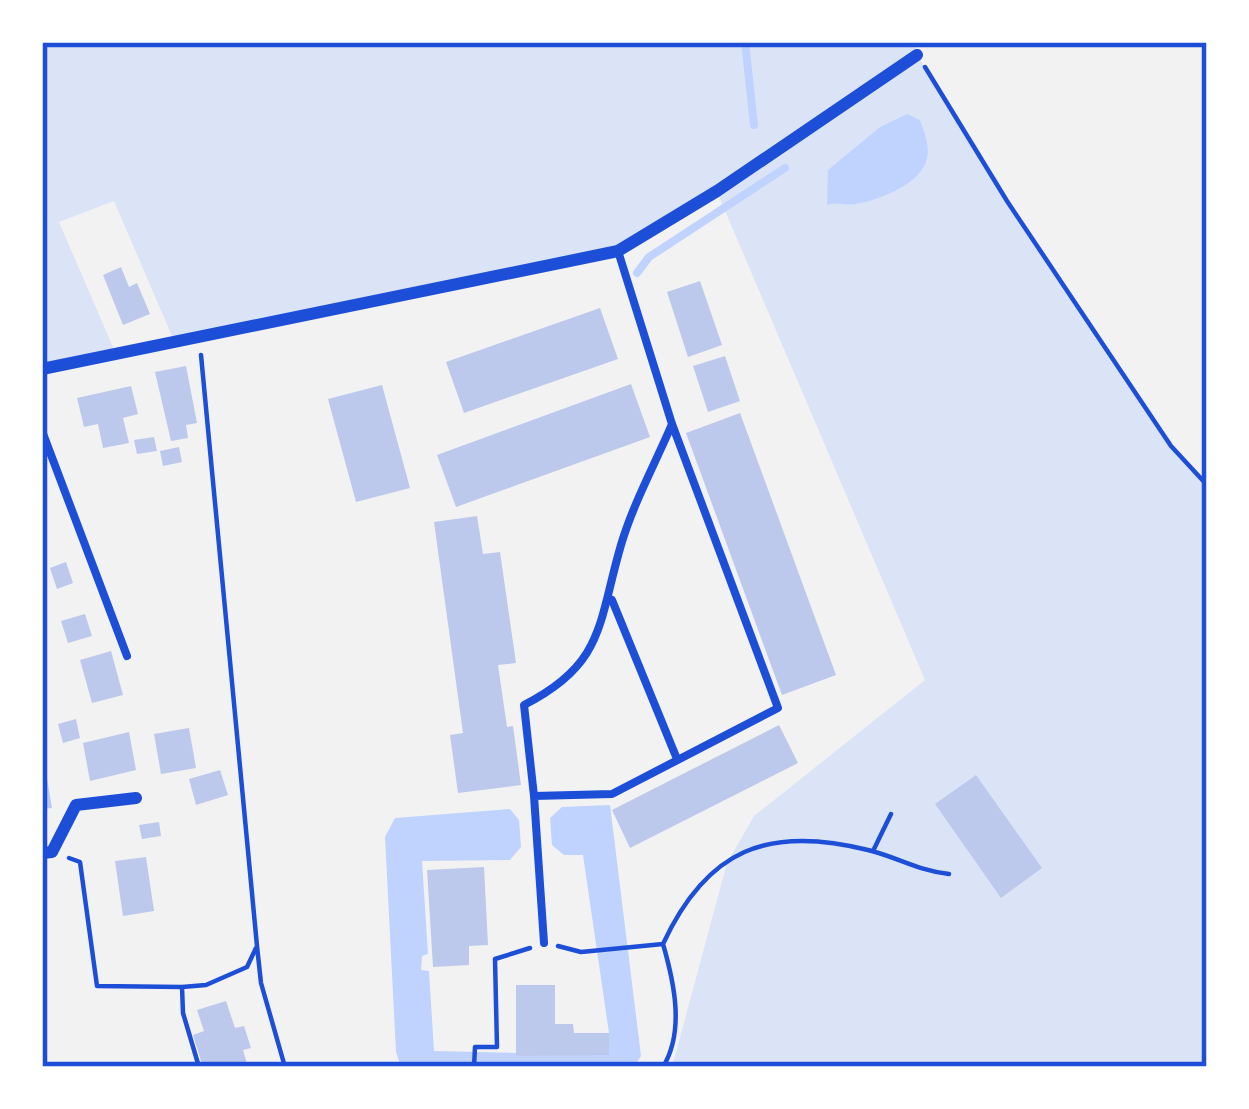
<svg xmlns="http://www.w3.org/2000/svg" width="1249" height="1109" font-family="'Varela Round',sans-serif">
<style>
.green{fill:#dbe4f7}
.water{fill:#bfd3fe}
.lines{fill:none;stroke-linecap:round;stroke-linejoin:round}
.stream{stroke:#bfd3fe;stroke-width:8}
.building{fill:#bdc9ec}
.path{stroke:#1d4ed8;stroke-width:4.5}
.service{stroke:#1d4ed8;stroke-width:8}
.minor{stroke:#1d4ed8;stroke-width:12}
.neatline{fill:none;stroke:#1d4ed8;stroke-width:4.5}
</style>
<rect width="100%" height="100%" fill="#f2f2f2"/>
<!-- green -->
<path class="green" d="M42 42H914L917 55 1007 201 1171 446 1207 485V1067H672L727 863 754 816 925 680 717 192 618 251 175 343 114 201 59 222 116 354 42 368Z"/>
<!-- water -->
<path class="water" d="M907 114 920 120C924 132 930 145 927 158 922 184 879 200 856 204 844 206 839 201 827 205L828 170 880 127Z
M610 805 641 1056 634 1067H401L396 1052 385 837 395 818 510 809 519 820 521 847 510 860 422 861 428 954 422 956 421 970 429 971 434 1051 608 1055 609 1033 583 855H564L552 845 550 818 562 807Z"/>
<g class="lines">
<!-- stream -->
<path class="stream" d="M745 42 754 125
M637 273 649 257 785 168"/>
</g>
<!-- building -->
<path class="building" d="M121 267 129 287 137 283 150 314 123 325 103 275Z
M700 281 722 345 688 357 667 292Z
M600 308 618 359 464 413 446 362Z
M725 356 740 401 708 412 693 366Z
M186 366 197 423 186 425 188 438 171 441 155 372Z
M631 384 650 437 456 507 437 455Z
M382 385 410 488 356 502 328 399Z
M131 386 138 414 123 418 129 443 103 448 98 424 84 427 77 398Z
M740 413 836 675 782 695 686 433Z
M154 437 157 451 137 454 134 440Z
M179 447 182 462 163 466 160 451Z
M477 516 483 554 500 552 516 663 498 665 507 727 513 726 521 785 458 793 450 735 463 733 434 522Z
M66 562 73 583 57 589 50 568Z
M85 614 92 636 68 643 61 621Z
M111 651 123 695 92 703 80 660Z
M76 719 80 738 63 743 58 724Z
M779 725 798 763 630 848 612 810Z
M189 728 196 768 161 774 154 734Z
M129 732 136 770 90 781 83 743Z
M42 749 52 808 42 809Z
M220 770 228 795 196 805 189 779Z
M976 775 1042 868 1001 898 935 804Z
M159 822 161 836 142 839 139 825Z
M146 857 154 911 123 916 115 861Z
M484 867 488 945 469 946V965L433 967 427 870Z
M516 985H555V1024H573L574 1033H609V1055L516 1056Z
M226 1001 235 1028 244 1026 251 1048 243 1050 248 1067 202 1064 193 1035 204 1031 197 1010Z"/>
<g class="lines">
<!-- path -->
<path class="path" d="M925 67 1007 201 1171 446 1207 485
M201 355 257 946 261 983 285 1067
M873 851 891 814
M69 858 80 862 97 986 182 987 183 1013 199 1067
M558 946 581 952 663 944C707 849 768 825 868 850 897 857 919 871 949 874
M182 987 206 985 247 967 256 948
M474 1067 475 1047H497L495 959 530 948
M663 1067C685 1031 674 982 663 944"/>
<!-- service -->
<path class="service" d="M618 251 672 424 778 708 612 794 534 796 524 705C605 664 598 623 621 545 633 504 655 464 672 424
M42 431 127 656
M612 600 677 759
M534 796 544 943"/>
<!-- minor -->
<path class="minor" d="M42 369 618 251 717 191 917 55
M42 853 52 852 76 805 136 798"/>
</g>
<!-- border -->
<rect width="1249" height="1109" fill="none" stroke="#ffffff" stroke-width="90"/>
<rect x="45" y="45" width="1159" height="1019" class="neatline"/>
</svg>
